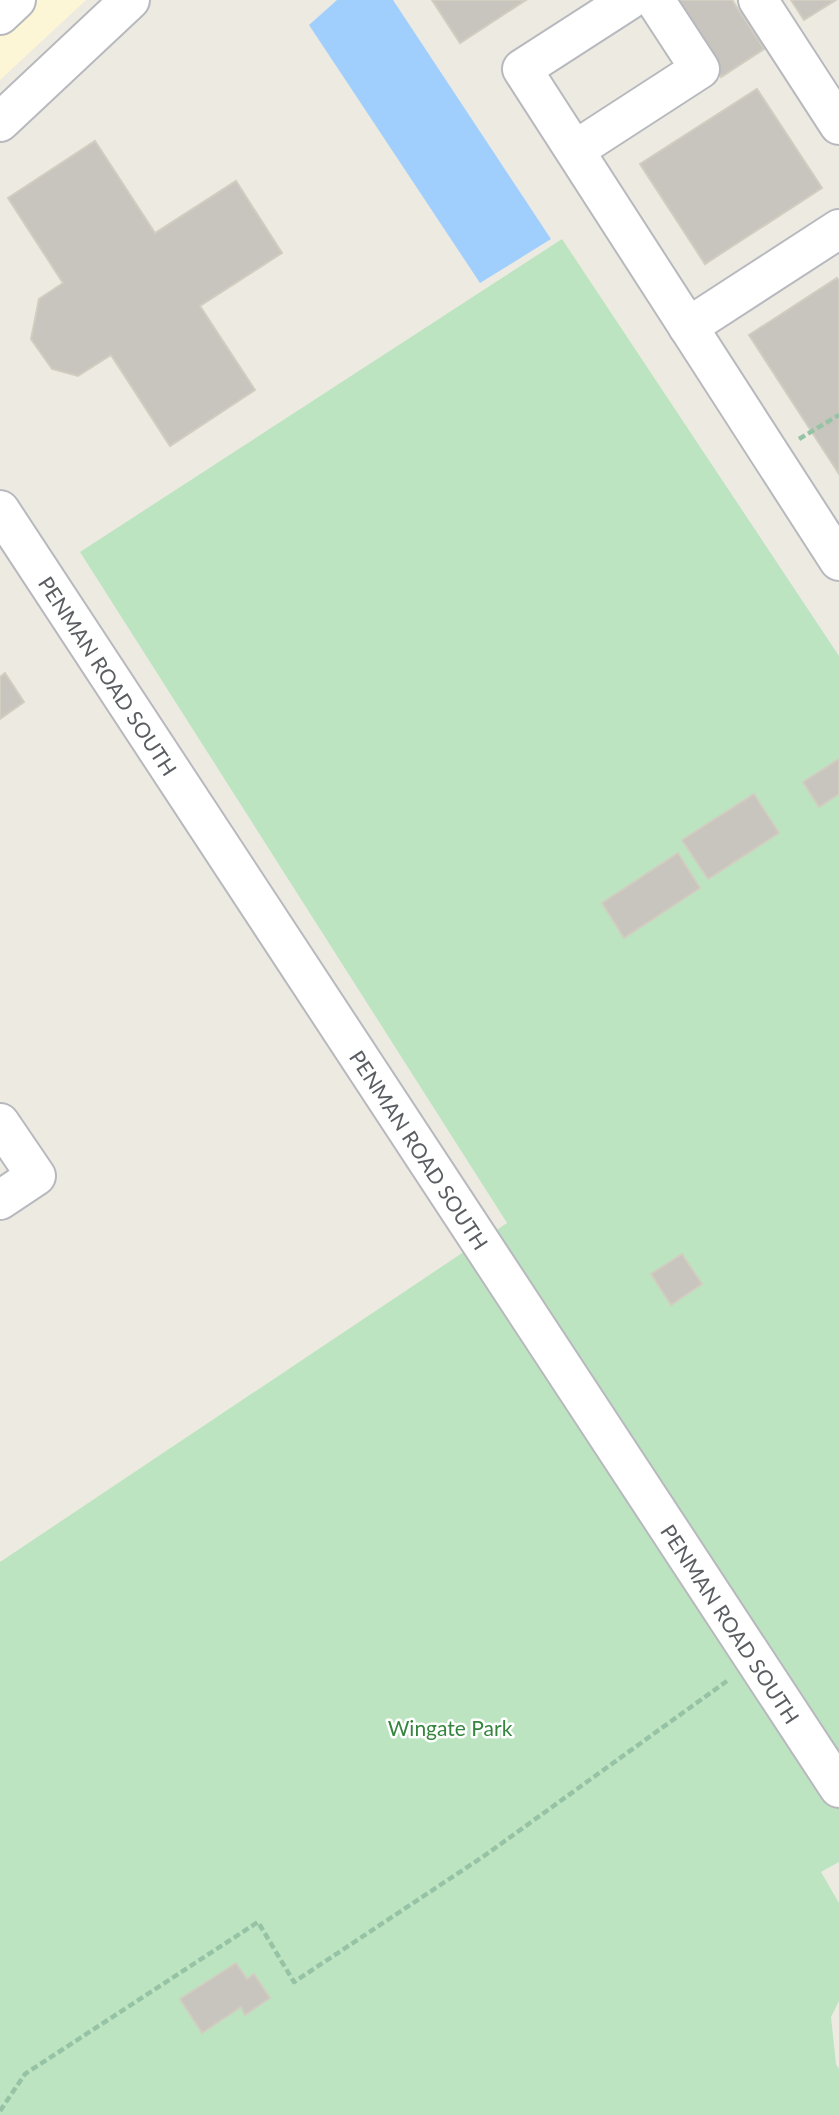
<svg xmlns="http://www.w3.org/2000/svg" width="839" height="2115" font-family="Lato,sans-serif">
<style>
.commercial{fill:#fdf6d6}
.green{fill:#bde4c0}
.water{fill:#a0cffe}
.building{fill:#c8c5be;stroke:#d1cdc0;stroke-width:2}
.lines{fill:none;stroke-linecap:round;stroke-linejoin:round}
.minor-casing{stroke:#b7b9be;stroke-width:42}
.path{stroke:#96c3a5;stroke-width:4.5;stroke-dasharray:7 3.5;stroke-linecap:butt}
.minor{stroke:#fff;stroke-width:38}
.labels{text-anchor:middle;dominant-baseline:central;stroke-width:5;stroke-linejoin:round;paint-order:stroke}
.street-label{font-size:21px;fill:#5a5d62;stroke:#fff}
.park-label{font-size:21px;fill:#36853f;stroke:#fff}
</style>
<rect width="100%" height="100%" fill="#edebe1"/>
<!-- commercial -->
<path class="commercial" d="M0 0H86L0 80Z"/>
<!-- green -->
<path class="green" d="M562 239 839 656V1862L821 1872 839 1903V2001L831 2017 836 2064 839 2069V2115H0V1562L507 1223 80 552Z"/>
<!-- water -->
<path class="water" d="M337 0H393L551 239 480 283 309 25Z"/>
<!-- building -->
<path class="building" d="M432 0H526L460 43Z
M671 0H732L764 49 721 77Z
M791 0H836L804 20Z
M757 89 822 188 705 264 640 164Z
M95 141 155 233 236 181 282 253 200 306 255 390 170 446 111 355 78 376 52 369 31 339 39 299 63 283 8 198Z
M837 278 839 281V474L749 335Z
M5 673 24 702 0 719V677Z
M839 759V794L819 807 803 782Z
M754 794 779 833 708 879 682 840Z
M678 853 700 888 624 938 602 903Z
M682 1254 702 1284 671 1305 651 1274Z
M236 1963 247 1979 254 1974 270 1998 245 2015 241 2007 202 2033 180 1999Z"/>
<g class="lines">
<!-- minor casing -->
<g class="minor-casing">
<g id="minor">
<path d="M629 0 522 69 839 561"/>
<path d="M758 0 839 125"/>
<path d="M0 15 16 0"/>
<path d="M0 122 130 0"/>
<path d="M575 150 700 69 655 0"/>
<path d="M688 327 839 229"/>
<path id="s1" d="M0 510 839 1788"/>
<path d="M0 1123 36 1176 0 1200"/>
</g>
</g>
<!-- path -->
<path class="path" d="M799 439 839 415
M0 2111 25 2074 258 1922 294 1982 484 1856 727 1681"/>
<!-- minor -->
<use href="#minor" class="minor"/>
</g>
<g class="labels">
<!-- street labels -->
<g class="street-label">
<text stroke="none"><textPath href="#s1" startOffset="198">PENMAN ROAD SOUTH</textPath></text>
<text stroke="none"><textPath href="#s1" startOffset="765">PENMAN ROAD SOUTH</textPath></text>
<text stroke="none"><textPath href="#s1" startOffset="1332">PENMAN ROAD SOUTH</textPath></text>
</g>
<!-- park labels -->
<g class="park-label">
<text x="450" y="1727">Wingate Park</text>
</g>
</g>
</svg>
